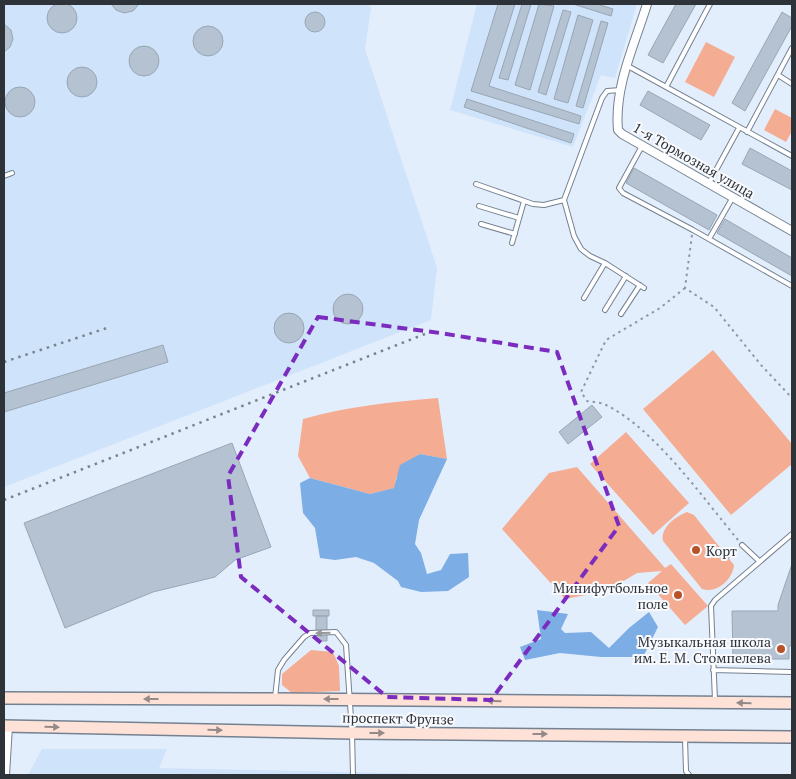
<svg xmlns="http://www.w3.org/2000/svg" width="796" height="779" font-family="'PT Serif',serif">
<style>
.built{fill:#cfe3fa}
.green{fill:#f4ac92}
.water{fill:#7cade5}
.building{fill:#b4c2d2;stroke:#98a6b5}
.lines{fill:none;stroke-linecap:round;stroke-linejoin:round}
.lane-casing{stroke:#748190;stroke-width:6}
.street-casing{stroke:#748190;stroke-width:10}
.secondary-casing{stroke:#748190;stroke-width:14}
.path{stroke:#8f97a2;stroke-width:2;stroke-dasharray:2.5 4;stroke-linecap:butt}
.lane{stroke:#fff;stroke-width:4}
.street{stroke:#fff;stroke-width:8}
.secondary{stroke:#fee2d8;stroke-width:11}
.rail{stroke:#7b838d;stroke-width:2.5;stroke-dasharray:2.5 5;stroke-linecap:butt}
.oneway{fill:#96999c}
.oneway2{fill:#968a89}
.marked{fill:none;stroke:#7b2cbf;stroke-width:4;stroke-dasharray:10 6;stroke-linejoin:round}
.poi-dot{fill:#b95229;stroke:#f8fafe;stroke-width:2}
.labels{text-anchor:middle;dominant-baseline:central;stroke-width:4;stroke-linejoin:round;paint-order:stroke}
.street-label{font-size:14px;fill:#2e333a;stroke:#f8fafe}
.poi-label{font-size:14px;fill:#2e333a;stroke:#f8fafe;text-anchor:end}
</style>
<rect width="100%" height="100%" fill="#e3eefc"/>
<!-- built -->
<path class="built" d="M4 4H369L371 8 365 49 437 268 431 320 4 487Z
M477 4H637L615 78 601 75 573 147 450 110Z
M42 749H167L159 768 486 775H28Z"/>
<!-- green -->
<path class="green" d="M706 42 735 57 714 97 685 82Z
M775 109 792 118V131L786 142 764 130Z
M713 350 792 444V464L731 515 643 409Z
M438 398 447 459 419 454 396 478 395 488 370 494 310 478 298 456 303 419C350 406 390 402 438 398Z
M626 432 689 503 653 535 590 464Z
M577 467 665 568 671 564 708 606 685 625 648 583 662 571 637 573 607 591 565 599 502 529 549 473Z
M687 512 694 515 734 565C733 579 717 594 702 589L663 541C660 528 676 516 687 512Z
M311 650 333 652 339 666 340 691 292 693 282 685V674Z"/>
<!-- water -->
<path class="water" d="M420 454 447 459 419 520 415 544 421 553 427 574 441 570 450 554 468 553 469 577 448 591 421 592 401 587 398 581 374 563 356 557 335 560 320 558 315 528 303 513 300 483 310 478 370 494 394 488 400 465Z
M537 610 568 614 561 629 565 633 591 632 609 648 629 628 649 612 658 627 643 657H601L560 653 525 660 520 647 541 639Z"/>
<!-- building -->
<path class="building" d="M47 18a15 15 0 1 1 30 0a15 15 0 1 1-30 0Z
M111 4H139L133 11 124 13 116 10Z
M498 4H515L489 86 581 116 579 124 471 91Z
M522 4H531L508 80 499 78Z
M539 4 554 6 530 90 515 85Z
M573 4H597L613 9 611 16Z
M676 4H696L663 63 648 55Z
M563 10 571 12 546 95 538 92Z
M782 12 792 18V26L745 111 732 103Z
M305 22a10 10 0 1 1 20 0a10 10 0 1 1-20 0Z
M578 15 593 20 568 103 554 99Z
M601 21 608 23 583 108 576 106Z
M4 24 11 30 13 39 10 47 4 52Z
M193 41a15 15 0 1 1 30 0a15 15 0 1 1-30 0Z
M129 61a15 15 0 1 1 30 0a15 15 0 1 1-30 0Z
M67 82a15 15 0 1 1 30 0a15 15 0 1 1-30 0Z
M5 102a15 15 0 1 1 30 0a15 15 0 1 1-30 0Z
M648 91 710 125 701 140 640 105Z
M467 99 574 134 571 143 464 107Z
M750 148 792 171V190L742 164Z
M634 168 717 215 709 230 626 183Z
M725 219 792 258V276L717 233Z
M333 309a15 15 0 1 1 30 0a15 15 0 1 1-30 0Z
M274 328a15 15 0 1 1 30 0a15 15 0 1 1-30 0Z
M163 345 168 362 4 412V393Z
M592 405 602 417 568 444 559 432Z
M232 443 271 547 235 560 215 577 153 592 65 628 24 523Z
M792 564V646H789V659H733L732 611H778V605Z
M313 610H329V616H313Z
M316 616H327V641H316Z"/>
<g class="lines">
<!-- lane casing -->
<g class="lane-casing">
<path id="lane" d="M626 65 792 156
M778 75 792 84
M666 87 710 4
M747 132 792 48
M642 146 619 188 623 193 693 230 792 286
M4 176 12 173
M709 183 739 128
M476 184 533 204 544 205 564 200 602 98 607 91 621 90
M564 200 574 236 581 249 590 256 605 263 644 288
M479 206 519 218
M481 224 515 234
M709 239 733 197
M512 243 524 201
M584 298 605 263
M605 310 626 276
M621 314 640 285
M742 545 759 561
M713 670 792 672
M275 698 278 670 284 660 304 637 310 633 336 632 346 645 352 733 353 775
M715 700 711 606 715 600 792 534
M685 738 686 771 689 775"/>
</g>
<!-- street casing -->
<g class="street-casing">
<path id="street" d="M647 4C635 44 614 86 618 130L622 134 792 231
M5 775 8 726"/>
</g>
<!-- secondary casing -->
<g class="secondary-casing">
<path id="secondary" d="M4 698 275 699 792 703
M4 726 352 733 792 737"/>
</g>
<!-- path -->
<path class="path" d="M692 235 685 288 714 307 761 365 792 398
M685 288 660 308 606 340 581 392 587 401C593 402 600 402 606 405 655 429 703 498 738 540
M728 558 738 549"/>
<!-- lane -->
<use href="#lane" class="lane"/>
<!-- street -->
<use href="#street" class="street"/>
<!-- secondary -->
<use href="#secondary" class="secondary"/>
<!-- rail -->
<path class="rail" d="M4 362 110 327
M4 500 430 332"/>
</g>
<!-- one-way arrows -->
<defs><path id="oneway-solid" d="M-6-.8H1V-3.2L6.5 0L1 3.2V.8H-6Z" transform="scale(1.25)"/></defs>
<use class="oneway" href="#oneway-solid" transform="translate(323 633) rotate(179)"/>
<g class="oneway2">
<use href="#oneway-solid" transform="translate(151 699) rotate(-180)"/>
<use href="#oneway-solid" transform="translate(331 699) rotate(-180)"/>
<use href="#oneway-solid" transform="translate(494 701) rotate(-179)"/>
<use href="#oneway-solid" transform="translate(744 703) rotate(-179)"/>
<use href="#oneway-solid" transform="translate(52 727) rotate(1)"/>
<use href="#oneway-solid" transform="translate(215 730) rotate(1)"/>
<use href="#oneway-solid" transform="translate(377 733)"/>
<use href="#oneway-solid" transform="translate(540 734)"/>
</g>
<!-- marked area -->
<path class="marked" d="M318 317 440 333 557 352 619 526 491 700 387 697 241 577 228 476Z"/>
<!-- markers -->
<g class="poi-dot">
<circle cx="696" cy="550" r="5"/>
<circle cx="678" cy="595" r="5"/>
<circle cx="781" cy="649" r="5"/>
</g>
<g class="labels">
<!-- street labels -->
<g class="street-label">
<text transform="translate(694 160) rotate(30)">1-я Тормозная улица</text>
<text transform="translate(398 718) rotate(1)">проспект Фрунзе</text>
</g>
<!-- poi labels -->
<g class="poi-label">
<text x="706" y="550" text-anchor="start">Корт</text>
<text x="668" y="587">Минифутбольное<tspan x="668" dy="16">поле</tspan></text>
<text x="771" y="641">Музыкальная школа<tspan x="771" dy="16">им. Е. М. Стомпелева</tspan></text>
</g>
</g>
<!-- border -->
<rect width="796" height="779" fill="none" stroke="#2e333a" stroke-width="10"/>
</svg>
